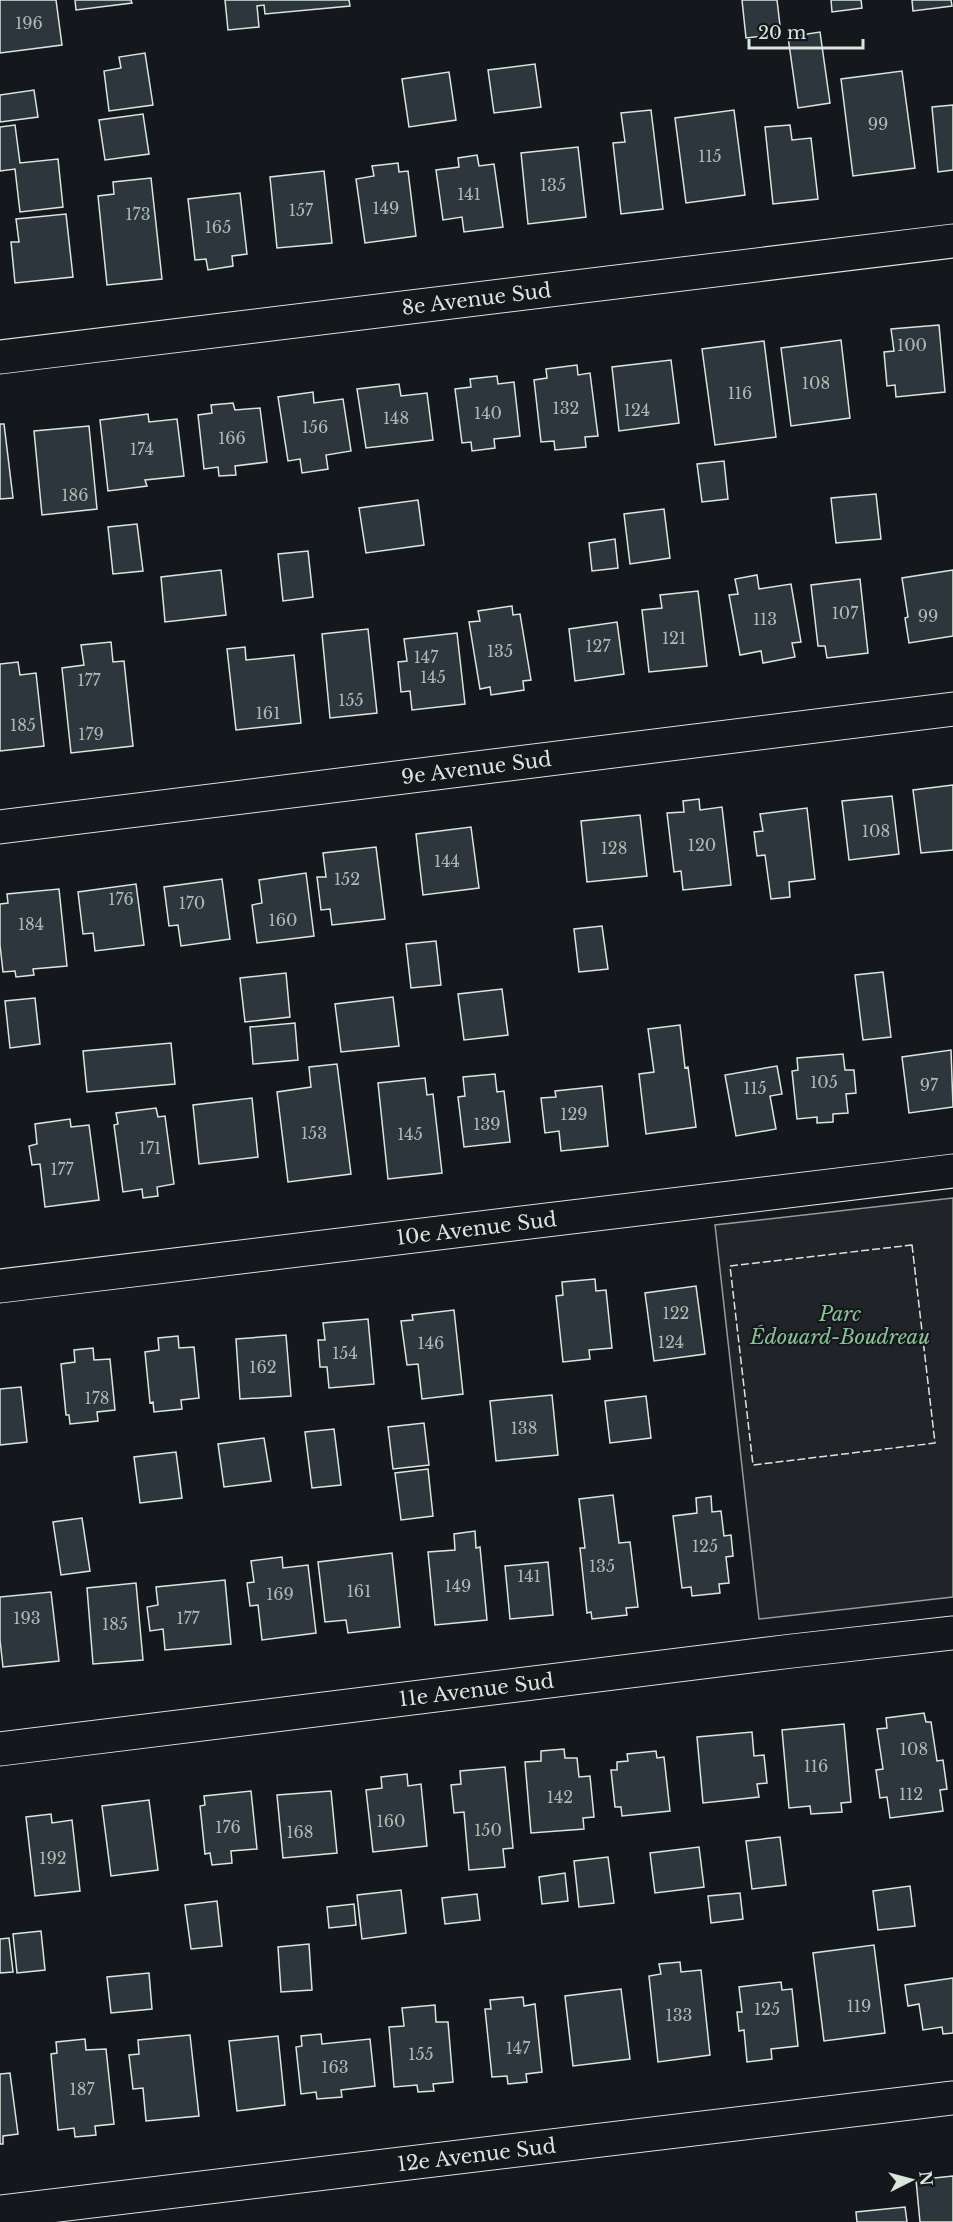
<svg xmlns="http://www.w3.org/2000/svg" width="953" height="2222" font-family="'Libre Baskerville',serif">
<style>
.green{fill:#202428;stroke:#939e99;stroke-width:1.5}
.building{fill:#2c363c;stroke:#d8e6dc;stroke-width:1.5}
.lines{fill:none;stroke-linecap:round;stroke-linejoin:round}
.minor-casing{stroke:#d8e6dc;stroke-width:35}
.secondary-casing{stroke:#d8e6dc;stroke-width:35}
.minor{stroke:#14181c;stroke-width:33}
.secondary{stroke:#14181c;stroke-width:33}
.fence{stroke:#d8e6dc;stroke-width:1.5;stroke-dasharray:8 3;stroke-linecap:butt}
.labels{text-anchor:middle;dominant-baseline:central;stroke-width:4.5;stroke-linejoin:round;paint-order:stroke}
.number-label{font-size:16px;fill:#adbab4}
.street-label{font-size:20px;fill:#d8e6dc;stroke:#14181c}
.park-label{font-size:20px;font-style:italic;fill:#8ac095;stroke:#14181c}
</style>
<rect width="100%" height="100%" fill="#14181c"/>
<!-- green -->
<path class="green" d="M953 1198V1597L759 1619 715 1225Z"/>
<!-- building -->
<path class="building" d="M0 0H56L62 45 0 53Z
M75 0H131L132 3 76 10Z
M225 0H349L350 6 265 14 264 5 257 6 259 27 228 30Z
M742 0H777L781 34 746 38Z
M831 0H861L862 8 832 12Z
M912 0H951L952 6 913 11Z
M820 32 830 103 798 108 788 37Z
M145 53 153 105 109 111 104 71 121 68 119 57Z
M535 64 541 107 494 113 488 70Z
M902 71 915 168 853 176 841 79Z
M449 72 456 120 409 127 402 79Z
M34 90 38 117 0 122V95Z
M953 105V170L938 172 932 107Z
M651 110 663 209 621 214 613 143 625 142 621 113Z
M734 110 745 195 686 203 675 118Z
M143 114 149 154 105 160 99 120Z
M15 125 20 163 58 159 63 207 20 212 15 169 0 171V127Z
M790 125 792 140 811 138 818 199 773 204 765 127Z
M578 147 586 217 528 224 521 153Z
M477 155 479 166 494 164 503 227 464 232 462 217 443 220 436 170 459 167 458 158Z
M398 163 399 172 408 171 416 236 365 243 356 179 374 176 372 166Z
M324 171 332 243 277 248 270 177Z
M151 178 162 279 107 285 98 196 114 194 113 182Z
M240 193 247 254 232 256 233 266 208 270 206 259 195 260 188 199Z
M66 214 73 277 15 283 11 242H19L16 219Z
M939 325 945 392 896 397 895 385 887 386 884 352 894 351 891 329Z
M841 340 850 418 791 426 781 348Z
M764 341 776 437 715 445 702 349Z
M671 360 679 423 619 431 612 367Z
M577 365 578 375 590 373 598 436 585 437 586 447 555 450 554 441 541 442 534 380 547 378 546 369Z
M497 376 498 384 514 382 520 436 494 439 495 448 472 451 471 442 462 443 455 389 471 387 470 379Z
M399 384 401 396 427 393 433 440 366 448 357 389Z
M313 392 314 403 343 399 351 451 326 455 328 469 302 473 300 459 288 461 278 397Z
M233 403 235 410 260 408 267 462 235 466 236 475 219 476 218 467 204 469 198 415 212 413 211 405Z
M148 414 149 422 177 419 184 476 145 480 147 486 108 491 100 420Z
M0 424H4L13 498 0 499Z
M89 426 97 509 42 515 34 431Z
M724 461 728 499 702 502 697 464Z
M876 494 881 539 836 543 831 498Z
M418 500 424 545 366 553 359 508Z
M664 509 670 558 630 564 624 514Z
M137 524 143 571 113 574 108 527Z
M615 539 618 568 592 571 589 543Z
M308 551 313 597 283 601 278 554Z
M221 570 226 615 165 622 161 577Z
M953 570V636L909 643 905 618 908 617 902 578Z
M757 575 759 589 791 584 801 642 792 643 795 657 763 663 761 651 740 655 729 595 738 594 735 579Z
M860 579 868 653 827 658 825 646H818L811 585Z
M698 591 707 666 649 672 642 610 662 608 660 595Z
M512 606 513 615 520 614 531 680 523 681 524 690 491 695 490 687 480 689 469 622 480 621 478 611Z
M617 622 624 674 575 681 569 629Z
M368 629 377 713 330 718 322 634Z
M457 633 465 704 412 710 410 691 401 692 398 662 407 661 404 639Z
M111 642 113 662 124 661 133 746 71 753 62 668 84 665 81 645Z
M245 647 246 660 294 655 301 723 236 730 227 649Z
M18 662 20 675 36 673 44 746 0 751V664Z
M953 785V850L921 853 913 790Z
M892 796 899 854 849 860 842 801Z
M699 799 700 810 722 807 731 885 683 890 681 871 674 872 667 813 684 812 683 801Z
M807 808 815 879 789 882 790 897 771 899 765 855 757 856 754 832 763 831 760 814Z
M640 815 647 876 587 882 581 821Z
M471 827 479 888 423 895 416 834Z
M376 847 385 919 332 925 330 909 321 910 317 877H326L323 853Z
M306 873 314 936 257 943 252 905 262 903 259 880Z
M222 879 230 939 181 946 178 925 169 926 164 887Z
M136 884 144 945 95 951 93 933 83 934 78 892Z
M59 889 67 966 33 969 34 975 16 977 15 971 3 972 0 945V904L8 903 7 894Z
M602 926 608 969 579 972 574 929Z
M436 941 441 985 411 988 406 944Z
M883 972 891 1037 863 1040 855 975Z
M286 973 290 1017 245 1022 240 978Z
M502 989 508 1035 464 1040 458 994Z
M393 997 399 1046 341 1052 335 1004Z
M35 998 40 1044 10 1048 5 1001Z
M295 1023 298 1060 253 1064 250 1027Z
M680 1025 685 1068 688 1067 696 1127 646 1134 639 1074 654 1072 648 1029Z
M171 1043 175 1084 87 1092 83 1051Z
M951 1050 953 1107 909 1113 902 1057Z
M843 1054 845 1070H854L856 1093 846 1094 848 1113 833 1114V1122L817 1123V1117L797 1119 792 1071 798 1070 797 1058Z
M337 1064 351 1174 288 1182 277 1092 311 1087 309 1067Z
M777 1066 782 1094 770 1096 776 1129 736 1136 725 1075Z
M495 1074 497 1092 504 1091 510 1142 464 1147 458 1097 465 1096 463 1077Z
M425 1078 427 1095 433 1094 442 1173 388 1179 378 1083Z
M602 1086 608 1146 561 1151 559 1131 545 1133 541 1098 556 1097 555 1091Z
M252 1098 258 1157 199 1164 193 1105Z
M156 1108 158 1117 165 1116 174 1184 157 1187 158 1196 143 1198 142 1189 123 1192 114 1125 118 1124 116 1113Z
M70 1119 71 1127 89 1125 99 1200 45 1207 40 1164 32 1165 29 1146 37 1144 35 1124Z
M595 1279 596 1291 606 1290 612 1348 589 1350 590 1359 563 1362 556 1296 563 1295 562 1282Z
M696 1286 705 1354 654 1361 645 1293Z
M454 1310 463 1394 422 1399 418 1364 407 1365 401 1321 413 1320 412 1315Z
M368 1319 374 1384 329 1388 327 1367H320L318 1340H325L323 1323Z
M286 1335 291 1396 240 1399 236 1339Z
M178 1336 179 1348 194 1347 199 1398 181 1400 182 1409 154 1412 153 1402 150 1403 145 1352 159 1350 158 1338Z
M93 1348 94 1360 110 1359 115 1410 97 1412 98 1421 70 1424 69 1415H66L61 1364 75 1362 74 1350Z
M21 1387 27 1442 0 1445V1389Z
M552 1395 558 1455 496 1461 490 1401Z
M646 1396 651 1438 610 1443 605 1401Z
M424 1423 429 1465 393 1469 388 1427Z
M334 1429 341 1485 312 1488 305 1432Z
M264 1438 271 1481 224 1487 218 1444Z
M176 1452 182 1498 140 1503 134 1457Z
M428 1469 433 1516 401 1520 395 1473Z
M613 1495 619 1543 630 1542 638 1607 626 1608 627 1615 592 1619 591 1612 587 1613 580 1548H585L579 1499Z
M711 1496 712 1512 721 1511 724 1536 731 1535 733 1556 726 1557 729 1583 719 1584 720 1593 692 1596 691 1587 682 1588 673 1516 697 1513 696 1498Z
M82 1518 90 1571 61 1575 53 1522Z
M475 1531 476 1548 480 1547 487 1620 435 1625 428 1552 455 1550 454 1534Z
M392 1553 400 1627 348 1633 346 1620 325 1622 318 1562Z
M282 1557 283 1568 308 1565 316 1633 262 1640 258 1605 250 1606 247 1583 254 1582 251 1561Z
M548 1562 553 1615 510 1619 505 1566Z
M225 1580 231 1644 165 1650 163 1629 150 1631 147 1607 158 1605 156 1587Z
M136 1583 143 1660 93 1664 87 1588Z
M51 1592 59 1661 3 1667 0 1640V1597Z
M924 1713 926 1722H931L937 1761 943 1760 947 1789 940 1790 943 1811 890 1818 887 1797 880 1798 876 1770 883 1769 877 1729 887 1728 886 1718Z
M844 1724 851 1802 841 1803 842 1812 811 1814 810 1806 789 1808 782 1730Z
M752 1732 754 1756 764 1755 767 1783 757 1784 759 1797 703 1803 697 1737Z
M564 1749 565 1758H577L579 1777 590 1776 594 1817 583 1818 584 1829 531 1833 525 1762 541 1761V1751Z
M656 1751 657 1758 664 1757 670 1811 622 1816 621 1807H615L611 1770H617V1762L628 1761 627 1754Z
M505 1767 513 1848 503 1849 505 1867 469 1870 464 1812 454 1813 451 1785 461 1784 460 1771Z
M407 1774 408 1786 421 1784 427 1846 373 1852 366 1790 382 1788 381 1777Z
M251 1791 257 1849 231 1851 232 1863 212 1865 210 1853 205 1854 200 1806 205 1805 204 1796Z
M331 1791 337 1853 283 1858 277 1795Z
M149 1800 158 1870 111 1876 102 1806Z
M51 1814 52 1823 72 1820 80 1891 35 1896 26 1817Z
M780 1837 786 1885 752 1889 746 1841Z
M699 1847 704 1887 655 1893 650 1853Z
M608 1857 614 1903 579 1907 574 1861Z
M565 1873 568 1901 542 1904 539 1877Z
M910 1886 915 1926 878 1930 873 1891Z
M401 1890 406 1933 362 1939 357 1895Z
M740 1893 743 1919 711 1923 708 1896Z
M477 1894 480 1920 445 1924 442 1898Z
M217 1901 222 1946 191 1949 185 1905Z
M354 1904 356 1925 329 1928 327 1907Z
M41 1931 45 1970 17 1973 13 1934Z
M9 1938 13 1972 0 1973V1939Z
M309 1944 312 1990 281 1992 278 1947Z
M874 1945 885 2033 824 2041 813 1953Z
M680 1962 681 1972 701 1970 710 2055 658 2062 649 1976 661 1974 659 1964Z
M149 1973 152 2009 111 2013 107 1977Z
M953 1978V2033L943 2034 942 2027 923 2030 919 2004 908 2006 905 1985Z
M781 1982 782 1990 792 1989 798 2046 771 2049 772 2059 747 2062 744 2030 739 2031 737 2012H742L739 1987Z
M621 1989 630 2059 573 2066 565 1996Z
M523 1997 524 2006 535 2004 542 2072 526 2074 527 2082 508 2084 507 2076 492 2077 485 2009H491L490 2000Z
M435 2005 436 2022H448L453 2082 433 2084 434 2091 418 2092 417 2085 394 2087 389 2027 404 2026 402 2008Z
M321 2034 322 2044 370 2039 375 2086 341 2090 342 2097 317 2099 316 2092 301 2094 296 2047 302 2046 301 2036Z
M190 2035 199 2116 146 2121 143 2088 133 2089 129 2055 139 2054 138 2040Z
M278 2036 285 2105 237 2111 229 2041Z
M85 2039 86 2050 106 2049 114 2124 95 2126 96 2135 75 2137 74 2128 58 2130 51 2054 57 2053 56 2042Z
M10 2073 18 2134 3 2136V2144H0V2074Z
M953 2176V2222H920L916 2180Z
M905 2207 907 2222H857L856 2212Z"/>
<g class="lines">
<!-- minor casing -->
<g class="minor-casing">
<g id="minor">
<path id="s1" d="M0 357 953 241"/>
<path id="s2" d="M0 827 953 709"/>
<path id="s3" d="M0 1286 953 1171"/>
<path id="s4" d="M0 1749 792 1651 953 1633"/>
</g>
</g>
<!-- secondary casing -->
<g class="secondary-casing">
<g id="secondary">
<path id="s5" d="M0 2212 953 2098"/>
</g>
</g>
<!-- minor -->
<use href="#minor" class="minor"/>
<!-- secondary -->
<use href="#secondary" class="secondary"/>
<!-- fence -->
<path class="fence" d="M912 1245 935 1443 753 1465 730 1266Z"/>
</g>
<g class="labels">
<!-- number labels -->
<g class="number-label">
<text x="29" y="23">196</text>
<text x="878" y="124">99</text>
<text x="710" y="156">115</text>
<text x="553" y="185">135</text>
<text x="469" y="194">141</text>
<text x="386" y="208">149</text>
<text x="301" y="210">157</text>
<text x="138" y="214">173</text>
<text x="218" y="227">165</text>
<text x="912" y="345">100</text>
<text x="816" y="383">108</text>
<text x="740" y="393">116</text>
<text x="566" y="408">132</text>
<text x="637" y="410">124</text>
<text x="488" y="413">140</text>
<text x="396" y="418">148</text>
<text x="315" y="427">156</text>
<text x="232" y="438">166</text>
<text x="142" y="449">174</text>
<text x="75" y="495">186</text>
<text x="845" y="613">107</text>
<text x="928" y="616">99</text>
<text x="765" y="619">113</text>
<text x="674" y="638">121</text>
<text x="598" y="646">127</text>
<text x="500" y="651">135</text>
<text x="426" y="657">147</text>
<text x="433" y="677">145</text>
<text x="89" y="680">177</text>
<text x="351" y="700">155</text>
<text x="268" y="713">161</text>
<text x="23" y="725">185</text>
<text x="91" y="734">179</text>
<text x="876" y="831">108</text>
<text x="702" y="845">120</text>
<text x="614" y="848">128</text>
<text x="447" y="861">144</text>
<text x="347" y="879">152</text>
<text x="121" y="899">176</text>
<text x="192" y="903">170</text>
<text x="283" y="920">160</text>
<text x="31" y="924">184</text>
<text x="824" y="1082">105</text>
<text x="929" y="1085">97</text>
<text x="755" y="1088">115</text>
<text x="574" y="1114">129</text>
<text x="487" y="1124">139</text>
<text x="314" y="1133">153</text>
<text x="410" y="1134">145</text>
<text x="150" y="1148">171</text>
<text x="62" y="1169">177</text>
<text x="676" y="1313">122</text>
<text x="671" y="1342">124</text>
<text x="431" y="1343">146</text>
<text x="345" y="1353">154</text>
<text x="263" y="1367">162</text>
<text x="97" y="1398">178</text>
<text x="524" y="1428">138</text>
<text x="705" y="1546">125</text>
<text x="602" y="1566">135</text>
<text x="529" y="1576">141</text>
<text x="458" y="1586">149</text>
<text x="359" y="1591">161</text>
<text x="280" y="1594">169</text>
<text x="27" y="1618">193</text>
<text x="188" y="1618">177</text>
<text x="115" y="1624">185</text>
<text x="914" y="1749">108</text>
<text x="816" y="1766">116</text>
<text x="911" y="1794">112</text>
<text x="560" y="1797">142</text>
<text x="391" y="1821">160</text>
<text x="228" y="1827">176</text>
<text x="488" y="1830">150</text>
<text x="300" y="1832">168</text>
<text x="53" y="1858">192</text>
<text x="859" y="2006">119</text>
<text x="767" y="2009">125</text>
<text x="679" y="2015">133</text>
<text x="518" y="2048">147</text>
<text x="421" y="2054">155</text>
<text x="335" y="2067">163</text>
<text x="82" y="2089">187</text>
</g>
<!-- street labels -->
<g class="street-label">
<text stroke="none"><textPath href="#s1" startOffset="480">8e Avenue Sud</textPath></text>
<text stroke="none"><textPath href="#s2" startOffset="480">9e Avenue Sud</textPath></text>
<text stroke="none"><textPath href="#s3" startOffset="480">10e Avenue Sud</textPath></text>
<text stroke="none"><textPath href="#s4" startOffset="480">11e Avenue Sud</textPath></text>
<text stroke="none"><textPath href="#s5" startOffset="480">12e Avenue Sud</textPath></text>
</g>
<!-- park labels -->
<g class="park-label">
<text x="840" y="1314">Parc<tspan x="840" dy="23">Édouard-Boudreau</tspan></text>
</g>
</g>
<!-- north arrow -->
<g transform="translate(911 2180) rotate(84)" stroke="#14181c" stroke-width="4.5" paint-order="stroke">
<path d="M0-4.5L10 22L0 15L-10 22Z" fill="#d8e6dc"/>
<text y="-9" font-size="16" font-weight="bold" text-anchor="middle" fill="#d8e6dc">N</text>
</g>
<!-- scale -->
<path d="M749 39v9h114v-9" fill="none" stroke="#d8e6dc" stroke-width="3"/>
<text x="758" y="39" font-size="18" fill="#d8e6dc" stroke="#14181c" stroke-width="4.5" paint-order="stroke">20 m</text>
</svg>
